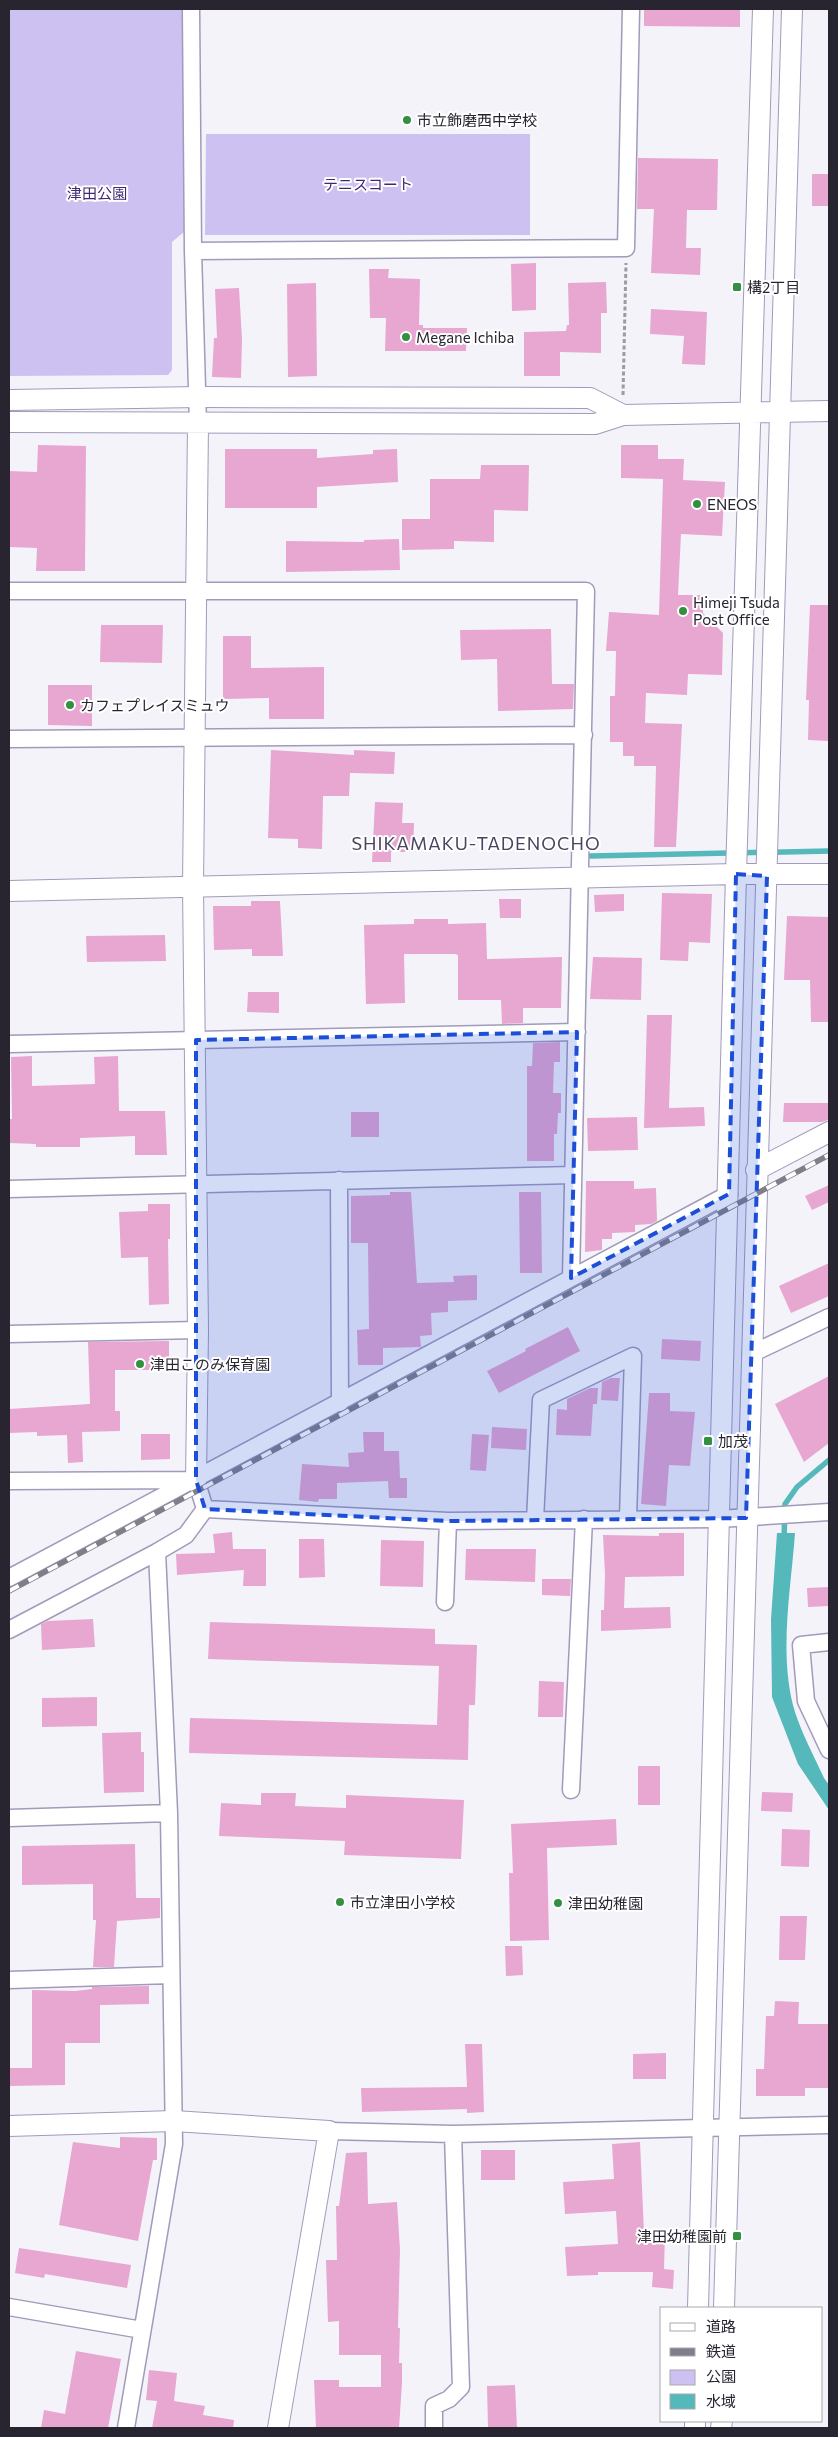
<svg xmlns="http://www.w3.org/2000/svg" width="838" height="2437" font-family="Commissioner,'Noto Sans JP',sans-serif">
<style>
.green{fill:#cdc1f2}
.water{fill:#55b8bb}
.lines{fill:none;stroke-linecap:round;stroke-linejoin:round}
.stream{stroke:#55b8bb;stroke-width:5.5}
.building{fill:#e7a7d0}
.minor-casing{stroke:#a29aba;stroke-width:19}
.tertiary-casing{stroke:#a29aba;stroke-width:22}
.path{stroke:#9c9aa3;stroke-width:3;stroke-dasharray:4 2.5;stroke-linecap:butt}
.minor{stroke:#fff;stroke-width:16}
.tertiary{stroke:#fff;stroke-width:20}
.rail-casing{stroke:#807e88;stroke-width:5.5}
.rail{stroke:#fff;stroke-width:4;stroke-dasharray:11;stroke-linecap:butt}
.marked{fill:#1d4ed8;fill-opacity:0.2;stroke:#1d4ed8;stroke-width:4;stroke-dasharray:10 6;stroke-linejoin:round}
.poi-dot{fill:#339041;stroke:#fff;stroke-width:2}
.labels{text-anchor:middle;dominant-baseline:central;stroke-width:4;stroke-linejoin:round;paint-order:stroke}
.poi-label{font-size:15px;fill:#282531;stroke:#fff;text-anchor:start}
.park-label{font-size:15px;fill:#422872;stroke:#fff}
.quarter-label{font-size:18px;letter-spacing:1px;fill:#4b4460;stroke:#fff}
</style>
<rect width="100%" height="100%" fill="#f4f3fa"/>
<!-- green -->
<path class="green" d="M9 9H184V232L172 242V370L168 375 9 376Z
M206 134H530V235H205Z"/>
<!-- water -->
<path class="water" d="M777 1533H795C791 1590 778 1656 795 1712 802 1734 814 1756 824 1778L829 1785V1810L798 1764 772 1697 771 1619Z"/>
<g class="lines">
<!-- stream -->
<path class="stream" d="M591 856 829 851
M784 1540 785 1504 797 1487 829 1460"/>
</g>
<!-- building -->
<path class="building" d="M644 9H740V27L644 26Z
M638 158 718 159 717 210H687L686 248H701L700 275 651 273 654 209H637Z
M812 174H829V206H812Z
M536 263V310L512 311 511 264Z
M369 269H389L388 278 420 279 419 325H423V328H467L466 351H385L386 318H370Z
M606 282 607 313H601V353L560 352V376H524V332L566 331 567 325H569L568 283Z
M316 283 317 376 288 377 287 284Z
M239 288 242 339 241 378 212 377 214 338H217L215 289Z
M651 309 707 312 705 365 682 364 684 336 650 334Z
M38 445 86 446 85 571H36L37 548 9 547V471L37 472Z
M621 445H658V459H684L683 480 725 482 722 536 681 534 678 595H703V613L723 633 722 675 688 674 687 695 646 693 645 723 682 724 676 847H654L656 766H634V756H623V742H610V696H615L616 651H606L609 612 659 615 663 479 621 478Z
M225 449H317V458L373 454V450L397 449 398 482 317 487V508H225Z
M481 465H529L528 511 494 510V542L454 541V549L402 550V519H430V479H480Z
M399 539 400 570 286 572V541L364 542V540Z
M810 605H829L828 741 808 740 809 700H806Z
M101 625H163L162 663 100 662Z
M551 629 552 684H574L573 709 498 711 497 659 461 660 460 630Z
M223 636H251V668L324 667V719H269V698L223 699Z
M48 685H92V726L48 725Z
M271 750 354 755V750L395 752 394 774 350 773 349 796H323L322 849 298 848V839L268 838Z
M375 802 403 803 402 823H414L413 852H391V862H372Z
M662 893 712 894 710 943 689 942 688 961 660 960Z
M624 894V911L595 912 594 895Z
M499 899H521V918H500Z
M251 901H280L283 956H252V949L214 950 213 906H251Z
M787 916 829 917V1022H811L810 980H784Z
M414 919H448V924L486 923 487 959 562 957 561 1008H523V1023L502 1024 501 1000H458V955L455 954H404L405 1003 366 1004 364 925 414 924Z
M165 935 166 961 87 962 86 936Z
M593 957 642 958 641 1000 590 999Z
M248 992H279V1013L247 1012Z
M647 1015H672L669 1108 704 1107 705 1126 644 1128Z
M560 1042V1062H554L553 1093H561V1113H558L557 1134H554V1161H527V1066H532L533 1043Z
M32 1056V1086L95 1084 94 1057 118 1056 119 1111H165L167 1155H135V1136L80 1138V1147H36V1144L9 1143 10 1119H12L11 1057Z
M784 1103H828V1120L822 1122H783Z
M351 1112H379V1137H351Z
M637 1117 638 1150 588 1151 587 1118Z
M586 1181H634V1189L656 1188 657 1221 651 1224 635 1225V1232L612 1233V1239H602V1250L585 1252Z
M829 1185V1202L812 1210 805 1196Z
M390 1192H411L417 1283 454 1282 453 1276 477 1275V1300L448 1301V1312L431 1313 432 1335 420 1336 421 1347 383 1348V1365H358L357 1330 369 1329 368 1243H351V1196L390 1195Z
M519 1192H541L542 1273H520Z
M148 1204H170V1239H168L169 1304 149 1305 148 1257 121 1258 119 1212 148 1211Z
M829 1263V1296L791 1313 779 1286Z
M568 1327 580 1351 499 1393 487 1371 526 1351 525 1349Z
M662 1339 701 1341 700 1361 661 1359Z
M169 1341V1370H115V1411H120V1431L82 1432 83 1462 68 1463 67 1435 37 1436V1432L9 1433V1409L90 1404 88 1342Z
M829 1376V1443L804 1462 775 1404Z
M611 1378H620L618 1401 601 1400 602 1382Z
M590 1388H598L597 1404H593L591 1436 556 1435 557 1409 567 1410V1399Z
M649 1393H670V1411L695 1412 690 1466 669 1465 666 1506 641 1504Z
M492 1427 527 1429 526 1450 491 1448Z
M363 1432H384V1451H399L400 1478H407V1498H389L388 1481 337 1483V1499H319L318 1502 299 1500 302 1464 349 1467 348 1453 364 1452Z
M141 1434H170V1459L141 1460Z
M472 1434 489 1435 486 1471 470 1470Z
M232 1532 233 1549H266V1586H243L244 1570 177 1575 176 1554 215 1553 213 1534Z
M659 1533H684V1576L625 1577 624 1608 670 1607 671 1628 601 1631V1610H604L605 1574 603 1535 659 1536Z
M299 1539H324L325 1577 299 1578Z
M381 1540 424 1541 423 1587 380 1586Z
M466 1549H536L535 1582 465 1580Z
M542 1579H571L570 1596 542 1595Z
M829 1587V1606L808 1607 807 1588Z
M93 1619 95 1647 42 1650 41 1624 48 1621Z
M210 1622 435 1629V1644L477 1645 475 1705H469L468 1760 189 1753 190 1718 437 1725 439 1666 208 1659Z
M539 1681 564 1682 563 1717H538Z
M97 1697V1726L42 1727V1698Z
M141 1732V1752H144V1792L104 1793 102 1733Z
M638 1766H660V1805H638Z
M762 1792 793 1793 792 1812 761 1811Z
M261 1793H296L295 1806 346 1808V1795L464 1800 461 1859 344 1855 345 1841 219 1836 221 1803 261 1805Z
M616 1819 617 1845 547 1848 549 1940 510 1941 509 1873H513L511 1824Z
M782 1829 810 1830 809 1867 781 1866Z
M135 1844 136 1898H160V1918L117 1921 114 1967H93L96 1920H93V1884L22 1885V1846Z
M780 1916H807L805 1960H779Z
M505 1946H522L523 1975 506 1976Z
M149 1986V2004L100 2005V2043H65V2085L9 2086V2068H32V1990L75 1991 92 1989V1987Z
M775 2001 799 2002 798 2024H829V2088H805V2096H756V2069H764L766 2016H774Z
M465 2044H482L484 2112 467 2113V2109L362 2112 361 2088 467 2087Z
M666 2053V2079H633V2054Z
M120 2137 157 2138V2160H153L138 2241 59 2225 73 2142 120 2148Z
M640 2142 644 2233H665L664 2269 674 2270 673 2289 652 2287 653 2272H598V2275L567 2276 565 2247 618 2244 616 2211 565 2214 563 2182 614 2179 612 2144Z
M481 2150H515V2180H481Z
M367 2152 368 2204 397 2202 400 2250 398 2328H400L399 2363H402V2383L399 2428H316L314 2380H339V2387H381V2355H339V2321L328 2322 326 2260H337L336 2206H339L346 2153Z
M19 2248 131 2265 127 2288 45 2274 44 2278 15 2273Z
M76 2351 121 2359 108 2428H41L44 2410 65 2414Z
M149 2370 177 2373 174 2401 205 2406 203 2415 234 2420 233 2428H152L157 2401 146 2400Z
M515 2385 517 2428H488L487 2386Z"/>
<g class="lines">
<!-- minor casing -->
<g class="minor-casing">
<path id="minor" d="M191 9 193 251 198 423
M193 251 626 248 631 9
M9 591H586L571 1278
M9 739 584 735
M9 1044 577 1032
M339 1180 340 1403
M9 1189 573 1175
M9 1334 198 1330
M751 1354 829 1317
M9 1481 196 1480 205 1509
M205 1509 448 1521 719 1519 829 1512
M535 1520 541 1400 633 1356 628 1518
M9 1578 729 1194
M445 1602 448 1521
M9 1630 157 1552 186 1535 205 1509
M829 1642 801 1645 806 1701 829 1750
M571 1790 584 1519
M9 1818 169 1813
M9 1980 171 1975
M329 2131 453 2134 829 2125
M9 2307 142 2330
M126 2428 174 2144 169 1813 157 1552
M434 2428V2406L449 2399 461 2387 453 2134"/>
</g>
<!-- tertiary casing -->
<g class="tertiary-casing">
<path id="tertiary" d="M9 400 199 397 590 398 623 415
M9 422 595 424 623 415 829 411
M9 891 736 874H829
M756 1170 829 1132
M196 1480 198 1330 193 886 198 423
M9 2126 174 2121 329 2131 278 2428
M698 2308 736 874 763 9
M724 2308 792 9
M695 2428V2421
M721 2428 722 2421"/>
</g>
<!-- path -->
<path class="path" d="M623 395 626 263"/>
<!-- minor -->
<use href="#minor" class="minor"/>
<!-- tertiary -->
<use href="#tertiary" class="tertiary"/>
<!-- rail casing -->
<g class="rail-casing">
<path id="rail" d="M9 1591 829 1155"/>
</g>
<!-- rail -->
<use href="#rail" class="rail"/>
</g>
<!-- marked area -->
<path class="marked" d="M736 874 767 876 746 1518 448 1521 205 1509 196 1480V1040L577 1032 571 1278 729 1194Z"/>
<!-- markers -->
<g class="poi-dot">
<circle cx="407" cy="120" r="5"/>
<rect x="732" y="282" width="10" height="10" rx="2.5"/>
<circle cx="406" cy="337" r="5"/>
<circle cx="697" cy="504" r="5"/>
<circle cx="683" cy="611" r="5"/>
<circle cx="70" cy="705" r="5"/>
<circle cx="140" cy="1364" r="5"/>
<rect x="703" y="1436" width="10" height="10" rx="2.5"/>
<circle cx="340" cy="1902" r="5"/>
<circle cx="558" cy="1903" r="5"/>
<rect x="732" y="2231" width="10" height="10" rx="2.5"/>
</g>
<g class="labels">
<!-- poi labels -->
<g class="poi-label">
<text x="417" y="120">市立飾磨西中学校</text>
<text x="747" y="287">構2丁目</text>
<text x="416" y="337">Megane Ichiba</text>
<text x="707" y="504">ENEOS</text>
<text x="693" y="602">Himeji Tsuda<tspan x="693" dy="17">Post Office</tspan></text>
<text x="80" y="705">カフェプレイスミュウ</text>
<text x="150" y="1364">津田このみ保育園</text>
<text x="718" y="1441">加茂</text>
<text x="350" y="1902">市立津田小学校</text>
<text x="568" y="1903">津田幼稚園</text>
<text x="727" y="2236" text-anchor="end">津田幼稚園前</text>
</g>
<!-- park labels -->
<g class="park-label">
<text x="368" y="184">テニスコート</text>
<text x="97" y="193">津田公園</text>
</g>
<!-- quarter labels -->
<g class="quarter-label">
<text x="476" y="843">SHIKAMAKU-TADENOCHO</text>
</g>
</g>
<!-- border -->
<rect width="838" height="2437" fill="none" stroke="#282531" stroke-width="20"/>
<!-- legend -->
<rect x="660" y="2307" width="162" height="115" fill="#ffffff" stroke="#a9a8ad"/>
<rect x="670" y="2323" width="25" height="8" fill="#ffffff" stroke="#a9a8ad"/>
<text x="706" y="2332" font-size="15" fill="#282531">道路</text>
<rect x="670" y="2348" width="25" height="8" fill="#807e88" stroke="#a9a8ad"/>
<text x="706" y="2357" font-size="15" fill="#282531">鉄道</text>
<rect x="670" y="2370" width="25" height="15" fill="#cdc1f2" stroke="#a9a8ad"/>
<text x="706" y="2382" font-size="15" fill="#282531">公園</text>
<rect x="670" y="2394" width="25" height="15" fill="#55b8bb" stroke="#a9a8ad"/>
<text x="706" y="2407" font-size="15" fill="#282531">水域</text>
</svg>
